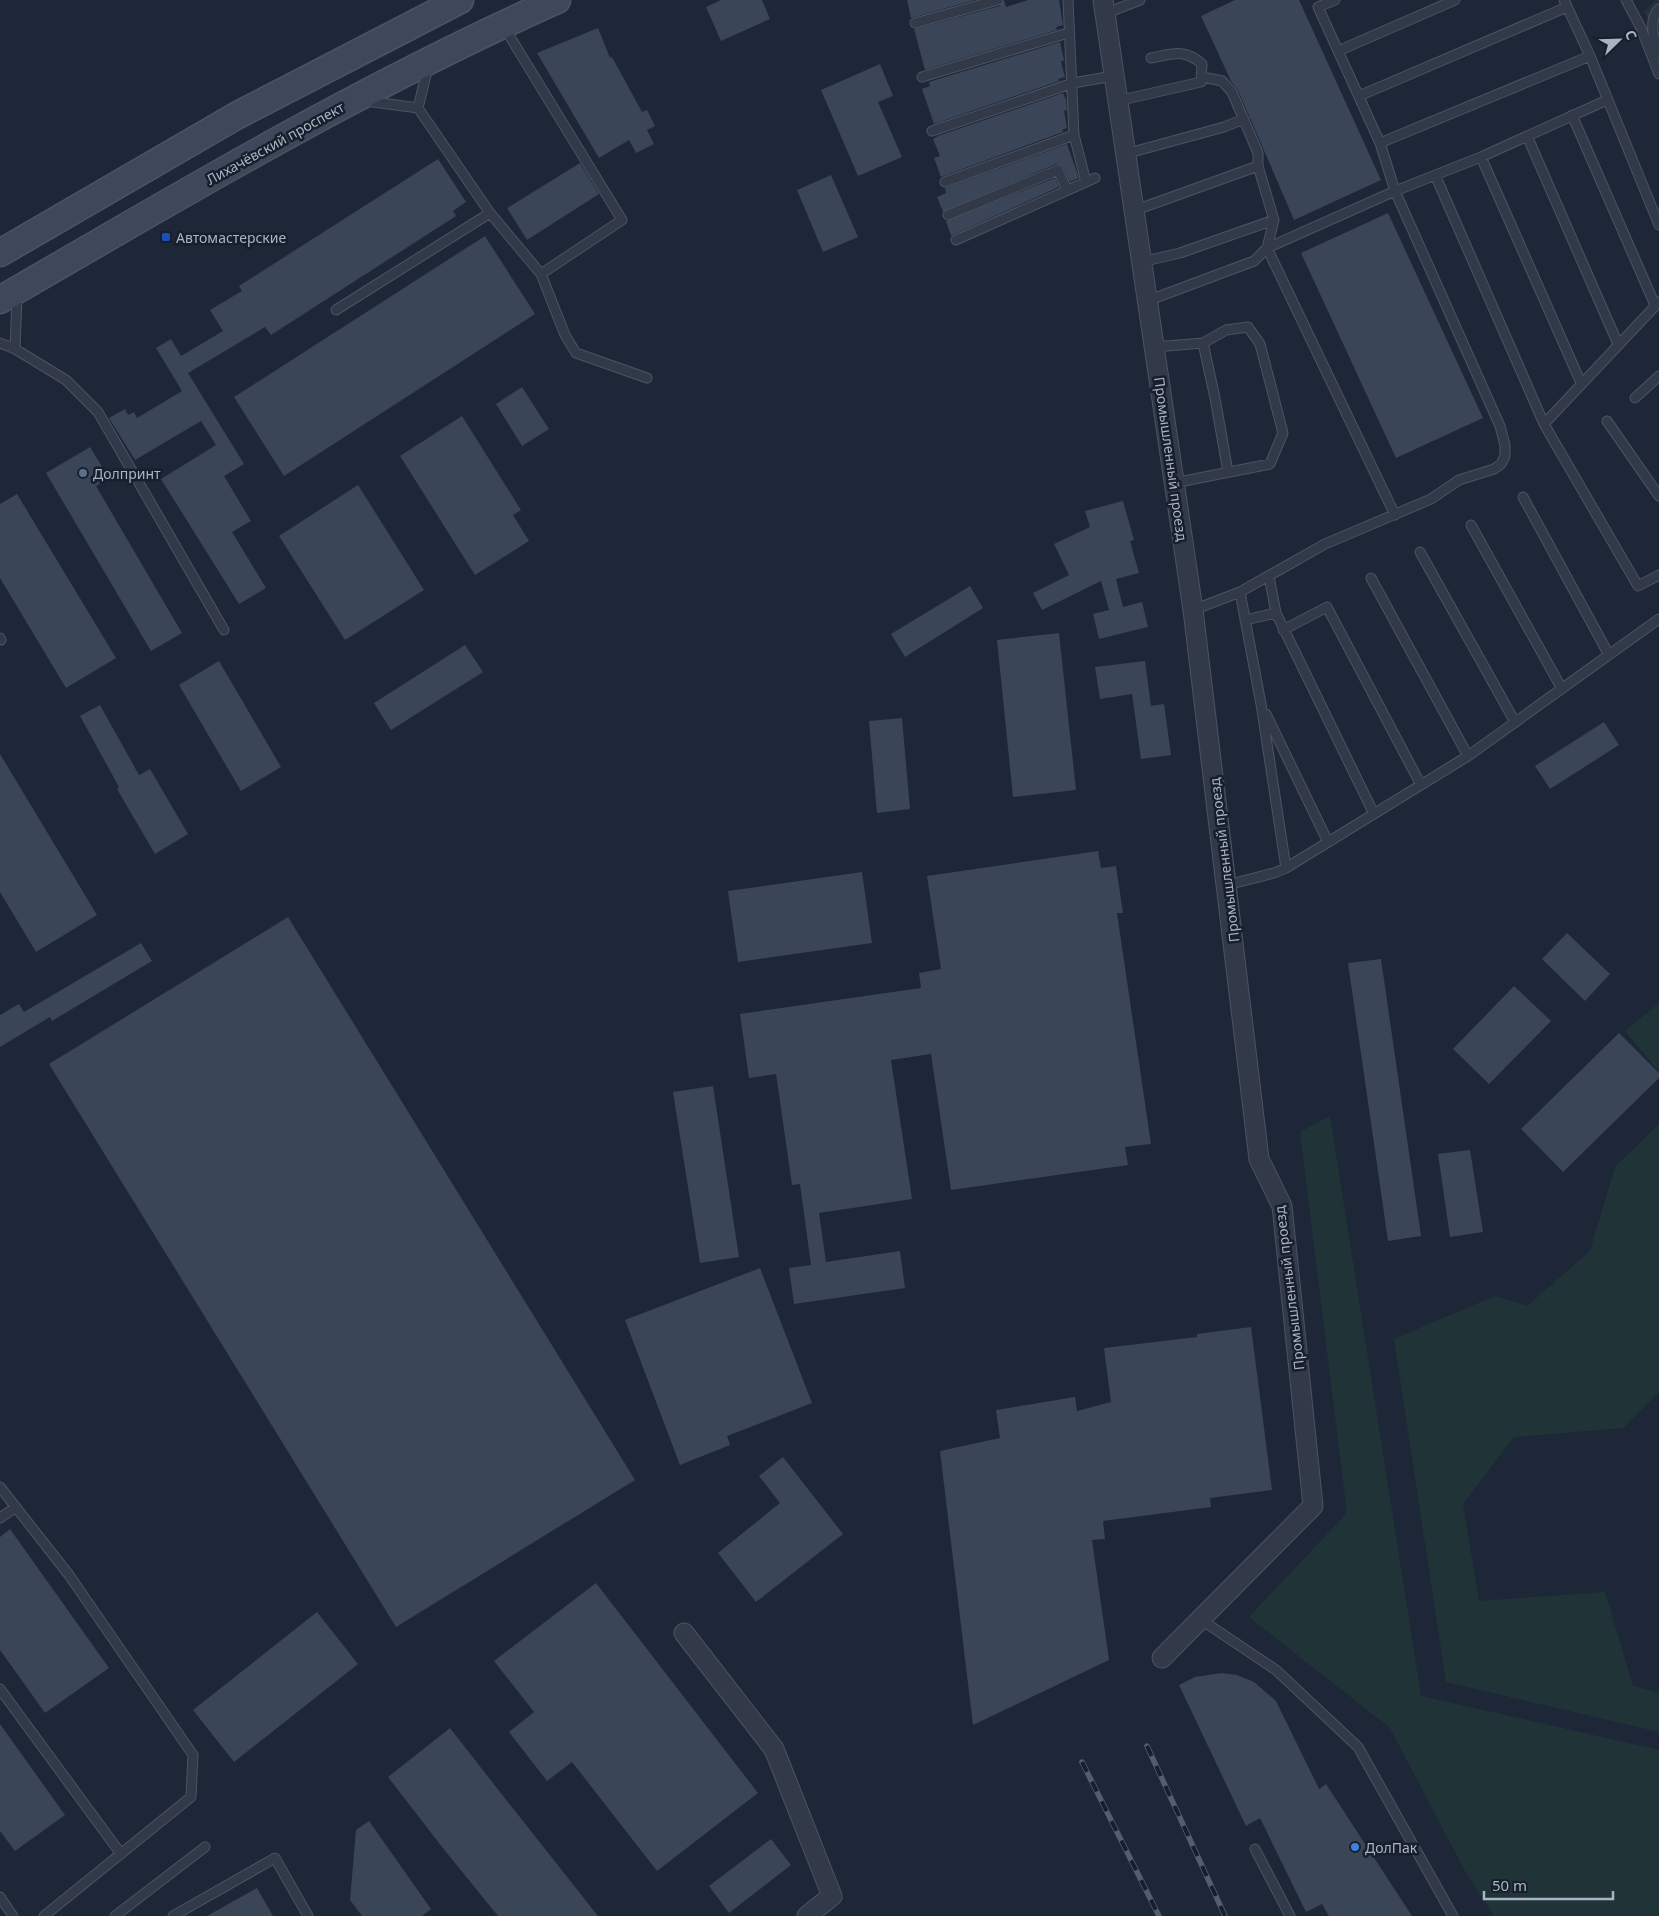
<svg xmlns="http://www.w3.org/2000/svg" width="1659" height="1916" font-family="'Noto Sans',sans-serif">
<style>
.green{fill:#203438}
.building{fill:#3a4558}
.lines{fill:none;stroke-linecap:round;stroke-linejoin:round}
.lane-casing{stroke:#4c5463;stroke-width:11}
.street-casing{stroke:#4c5463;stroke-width:21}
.secondary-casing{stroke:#4c5463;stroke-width:29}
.lane{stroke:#323948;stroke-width:9}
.street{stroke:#323948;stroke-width:19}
.secondary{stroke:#3f485b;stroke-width:26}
.rail-casing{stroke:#535d6f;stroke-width:5.5}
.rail{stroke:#171f2c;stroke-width:4;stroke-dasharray:11;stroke-linecap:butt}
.transit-dot{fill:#1a4fb4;stroke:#171f2c;stroke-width:2}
.service-dot{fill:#5c6f8a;stroke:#171f2c;stroke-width:2}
.shop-dot{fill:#3f7fe0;stroke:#171f2c;stroke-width:2}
.labels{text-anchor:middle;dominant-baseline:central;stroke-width:5;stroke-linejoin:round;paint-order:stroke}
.street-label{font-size:14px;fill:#abb4c5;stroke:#171f2c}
.poi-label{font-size:14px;fill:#abb4c5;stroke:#171f2c;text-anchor:start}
</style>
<rect width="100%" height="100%" fill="#1e2737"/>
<!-- green -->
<path class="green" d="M1656 0H1659V31L1643 12Z
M1659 1003V1072L1625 1031Z
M1330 1116 1421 1696 1659 1750V1916H1494L1465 1871 1390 1728 1249 1617 1347 1513 1300 1132Z
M1659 1124V1392L1623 1428 1514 1437 1463 1504 1479 1601 1605 1592 1633 1686 1659 1693V1732L1446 1682 1394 1339 1495 1296 1527 1306 1590 1251 1615 1167Z"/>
<!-- building -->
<path class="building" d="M721 0H762L770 19 721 41 706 7Z
M907 0H975L911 18Z
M1004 0 1006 7 1028 0H1059L1063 25 1056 27 1057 30 925 70 914 29 1000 6Z
M1235 0H1299L1381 180 1294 220 1238 90 1231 81 1201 16Z
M598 28 610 58 612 57 642 112 647 110 655 126 647 130 654 144 636 153 629 140 599 158 537 53Z
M1060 42 1064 60 1061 62 1065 77 1058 79 1059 81 934 124 922 89 930 86 929 82Z
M880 64 893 96 878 102 902 157 858 176 821 90Z
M1063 93 1066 100 1067 110 1064 111 1067 128 1062 130 1063 132 941 177 934 158 940 156 933 139 938 136Z
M1067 144 1079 178 1070 182 1063 167 1056 164 943 212 937 197 946 193 945 188Z
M438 159 466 202 453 211 456 216 271 335 265 327 188 373 244 464 224 476 251 521 232 532 266 588 239 604 161 479 216 445 201 421 135 460 109 418 125 409 128 415 134 412 137 418 182 391 156 348 171 339 181 356 223 331 210 310 242 291 239 286Z
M580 163 599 194 527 240 507 208Z
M831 175 858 237 823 252 797 190Z
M1055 178 1059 187 951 236 946 221Z
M1388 213 1483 418 1396 458 1301 253Z
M485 236 535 314 284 476 234 397Z
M522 387 549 429 522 446 496 404Z
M462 416 521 510 513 515 529 541 475 575 400 456Z
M90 447 109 478 96 486 182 633 151 651 46 473Z
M358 485 424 590 345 640 279 536Z
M17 494 116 658 66 688 0 578V504Z
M1123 501 1134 540 1130 541 1139 573 1116 579 1123 607 1142 602 1148 627 1099 639 1093 614 1109 610 1101 581 1042 610 1033 593 1069 575 1054 544 1090 527 1085 511Z
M970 586 983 608 905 657 891 634Z
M1059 633 1076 790 1013 797 997 640Z
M465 645 483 672 391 730 374 703Z
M219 661 281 767 241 791 179 685Z
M1145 661 1151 706 1164 704 1171 755 1141 759 1132 694 1100 699 1095 667Z
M100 705 139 775 150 769 188 834 155 854 117 789 119 787 80 716Z
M902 718 910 809 877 813 869 721Z
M1604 722 1619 745 1550 789 1535 766Z
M0 754 97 915 36 952 0 892Z
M1098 851 1101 868 1116 866 1123 913H1117L1151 1144 1125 1147 1128 1165 951 1190 931 1054 891 1060 912 1199 819 1213 826 1262 900 1251 905 1288 794 1304 789 1268 811 1265 800 1184 792 1185 776 1074 749 1078 740 1014 921 988 919 973 941 969 927 876Z
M862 872 872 943 738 962 728 891Z
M288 917 635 1480 396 1627 49 1064Z
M1567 933 1610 974 1585 1001 1542 959Z
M141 943 152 961 52 1021 50 1017 0 1047V1015L19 1004 24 1012Z
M1381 959 1421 1236 1388 1241 1348 963Z
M1514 986 1551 1021 1489 1084 1453 1049Z
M1619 1033 1659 1073V1078L1563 1172 1521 1129Z
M713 1086 739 1257 700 1263 673 1092Z
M1470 1150 1483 1232 1450 1237 1438 1154Z
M760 1268 812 1403 727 1436 730 1445 680 1465 625 1320Z
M1251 1327 1272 1490 1210 1498 1211 1507 1103 1521 1105 1539 1092 1540 1109 1660 973 1725 940 1451 1000 1438 996 1410 1075 1397 1077 1411 1111 1402 1104 1348 1197 1337V1334Z
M783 1457 843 1534 756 1602 718 1553 780 1503 759 1476Z
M10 1529 109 1668 45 1713 0 1650V1537Z
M596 1583 758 1793 657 1871 572 1762 547 1781 509 1732 534 1712 494 1661Z
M317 1612 358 1664 234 1762 193 1710Z
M1222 1673 1237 1675 1254 1682 1276 1701 1319 1789 1326 1784 1412 1916H1329L1322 1904 1306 1912 1260 1818 1246 1826 1179 1685 1195 1677Z
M0 1724 65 1815 15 1851 0 1831Z
M450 1728 500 1792 598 1916H498L442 1847 388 1777Z
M369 1821 431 1909 422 1916H362L350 1900 356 1830Z
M771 1839 791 1865 729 1913 709 1886Z
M257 1888 273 1916H207Z"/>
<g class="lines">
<!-- lane casing -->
<g class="lane-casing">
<path id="lane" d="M1068 0 1074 135 1086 182
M1564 0 1590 56 1659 225
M1626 0 1641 28 1659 74
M1659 9C1647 20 1655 42 1659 55
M1104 14 1140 0
M915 23 998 0
M504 27 622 220 541 274 565 335 576 353 647 378
M1338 51 1455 0
M922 77 1068 33
M1203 77 1222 81 1232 92 1258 153V166
M1359 96 1567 7
M1117 101 1201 82 1202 64C1185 48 1172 54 1151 58
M418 108 428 67
M1572 115 1655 305
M932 131 1073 83 1113 76
M1527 136 1618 344
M1380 143 1590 56
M1125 154 1224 127 1244 119
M1481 157 1581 383
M1436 177 1544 424 1638 586 1659 575
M945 182 1074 135
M1133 211 1258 166 1274 220 1267 248 1395 515
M490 213 541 274
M948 215 1058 170 1067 190
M956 240 1095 178
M1141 262 1180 253 1274 220
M1147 301 1254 261 1267 248 1395 191 1481 157 1607 100
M336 310 490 213 418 108 366 101
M0 343 15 349 17 296
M1203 343 1215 398 1228 472
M1154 347 1203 343 1226 330 1248 327 1260 344 1283 433 1270 464 1174 483
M15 349 66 380 98 412 224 630
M1635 398 1659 376
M1607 421 1659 496
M1544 424 1659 302
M1523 497 1609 655
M1471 525 1562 689
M1420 552 1515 722
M1269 576 1276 613 1374 814
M1371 578 1468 756
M1240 592 1261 704 1286 868
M1193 610 1240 592 1325 544 1431 499 1459 480 1494 469 1501 464 1505 456V445L1500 426 1395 191 1380 143 1318 7 1335 0
M1245 620 1276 613
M1283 630 1327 607 1421 785
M0 638 1 640
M1266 714 1328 842
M1227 885 1274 873 1286 868 1468 756 1659 619
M0 1487 69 1575 193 1755 191 1797 44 1916
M0 1518 16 1507
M1200 1619 1276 1670 1358 1747 1453 1916
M0 1689 121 1854
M1255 1849 1290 1916
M0 1897 13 1916
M115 1916 205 1847
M173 1916 275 1858 308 1916"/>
</g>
<!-- street casing -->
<g class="street-casing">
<path id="street" d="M1103 0 1193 610 1259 1159 1282 1206 1313 1506 1162 1658
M684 1633 774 1749 832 1896 807 1916"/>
</g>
<!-- secondary casing -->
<g class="secondary-casing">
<path id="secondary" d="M0 253 236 116 460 0
M0 300C182 194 364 86 557 0"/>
</g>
<!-- lane -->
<use href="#lane" class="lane"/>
<!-- street -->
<use href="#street" class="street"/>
<!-- secondary -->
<use href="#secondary" class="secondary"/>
<!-- rail casing -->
<g class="rail-casing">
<path id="rail" d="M1147 1746 1225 1916
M1082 1762 1159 1916"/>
</g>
<!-- rail -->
<use href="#rail" class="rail"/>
</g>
<!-- markers -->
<rect class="transit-dot" x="161" y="232" width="10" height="10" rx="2.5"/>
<circle class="service-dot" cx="83" cy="473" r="5"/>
<circle class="shop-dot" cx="1355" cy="1847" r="5"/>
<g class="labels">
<!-- street labels -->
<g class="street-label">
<text transform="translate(275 143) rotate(-29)">Лихачёвский проспект</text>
<text transform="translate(1171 459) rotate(82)">Промышленный проезд</text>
<text transform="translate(1224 860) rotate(-97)">Промышленный проезд</text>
<text transform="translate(1289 1288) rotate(-97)">Промышленный проезд</text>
</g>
<!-- poi labels -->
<g class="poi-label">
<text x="176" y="237">Автомастерские</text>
<text x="93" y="473">Долпринт</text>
<text x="1365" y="1847">ДолПак</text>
</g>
</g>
<!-- north arrow -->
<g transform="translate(1619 40) rotate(67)" stroke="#171f2c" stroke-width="4" paint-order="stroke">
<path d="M0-4L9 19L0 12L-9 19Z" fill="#abb4c5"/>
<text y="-8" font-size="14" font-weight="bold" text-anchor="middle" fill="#abb4c5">С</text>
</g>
<!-- scale -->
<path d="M1484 1891v8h129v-8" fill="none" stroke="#abb4c5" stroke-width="2.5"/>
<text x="1492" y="1891" font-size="15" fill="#abb4c5" stroke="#171f2c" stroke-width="4" paint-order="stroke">50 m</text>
</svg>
